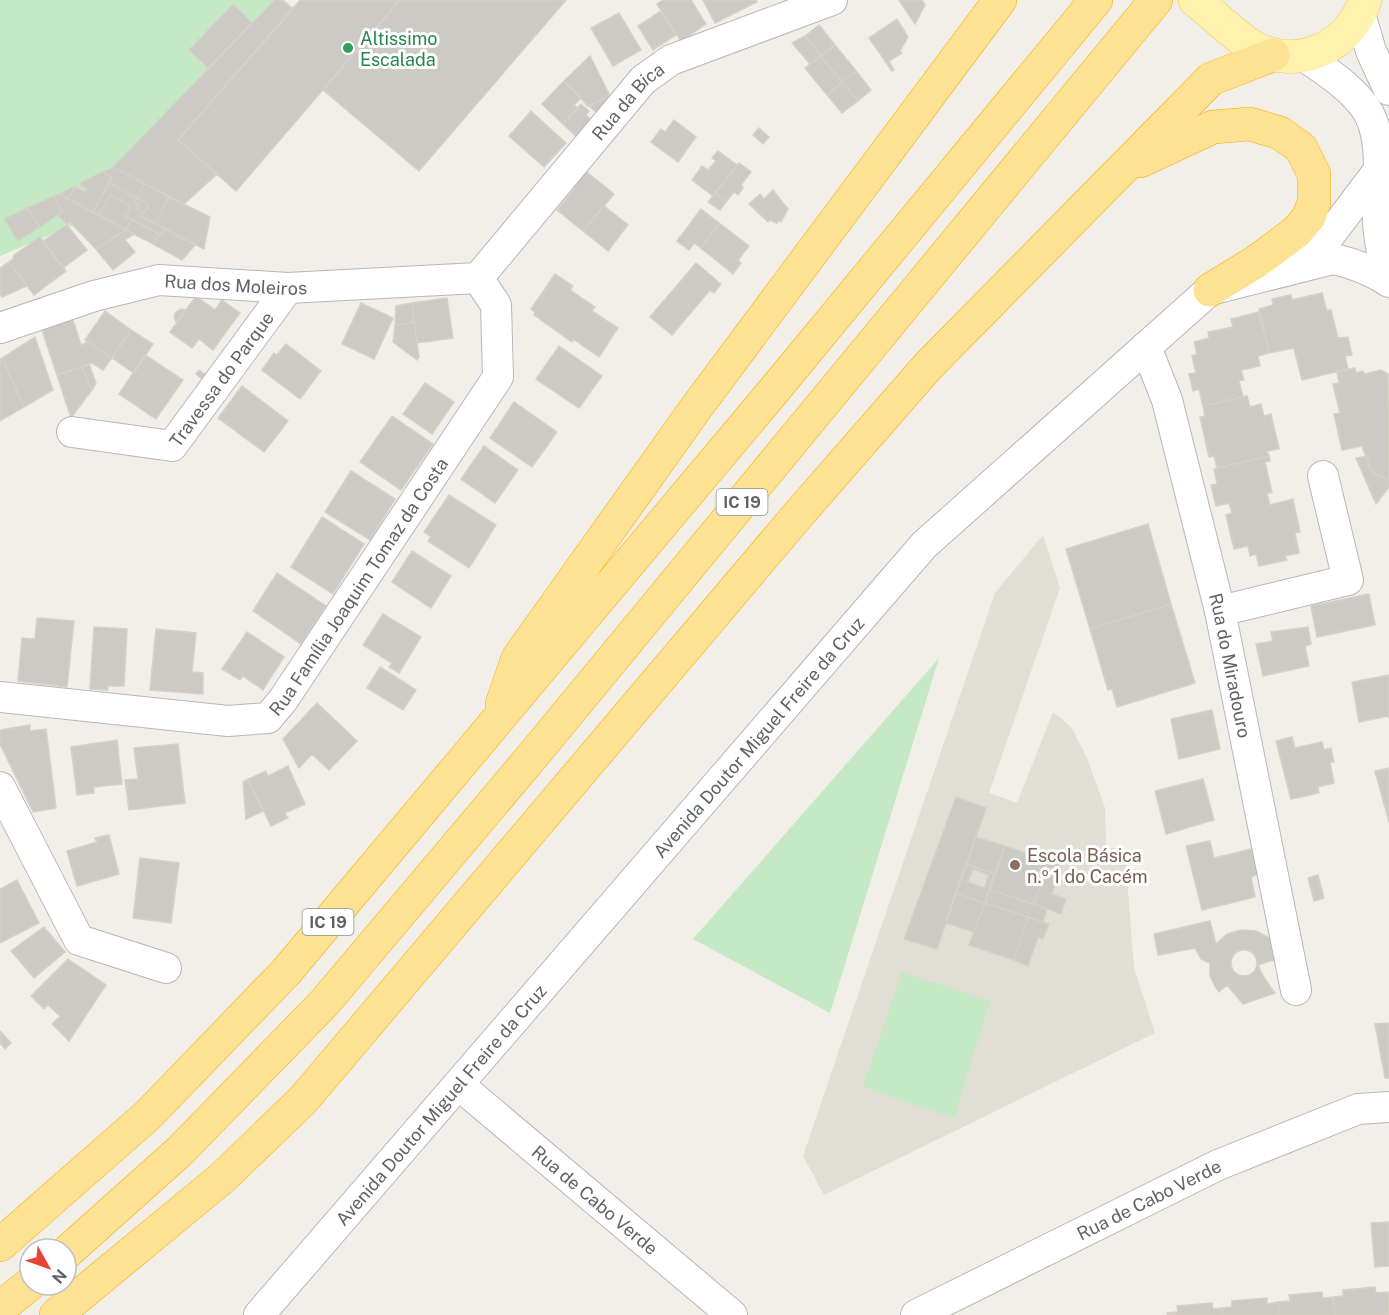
<svg xmlns="http://www.w3.org/2000/svg" width="1389" height="1315" font-family="'Public Sans',sans-serif">
<style>
.education{fill:#e1ded6}
.green{fill:#c5e8c5}
.building{fill:#cccac5;stroke:#d6d1c6;stroke-width:1.5;fill-rule:evenodd}
.lines{fill:none;stroke-linecap:round;stroke-linejoin:round}
.minor-casing{stroke:#b5b8bc;stroke-width:32}
.major-casing{stroke:#f2c960;stroke-width:34}
.highway-casing{stroke:#f9ab00;stroke-width:34}
.minor{stroke:#fff;stroke-width:30}
.major{stroke:#fff2af;stroke-width:33}
.highway{stroke:#fde293;stroke-width:33}
.leisure-dot{fill:#2e9e5b;stroke:#fff;stroke-width:2}
.education-dot{fill:#8d6e63;stroke:#fff;stroke-width:2}
.labels{text-anchor:middle;dominant-baseline:central;stroke-width:6;stroke-linejoin:round;paint-order:stroke}
.shield{fill:#fff;stroke:#8f9295;stroke-width:1.5}
.shield-label{font-size:16px;font-weight:bold;fill:#5f6368}
.leisure-label{font-size:18px;fill:#27864d;stroke:#fff;text-anchor:start}
.street-label{font-size:18px;fill:#5f6368;stroke:#fff}
.education-label{font-size:18px;fill:#785e54;stroke:#fff;text-anchor:start}
</style>
<rect width="100%" height="100%" fill="#f1efe8"/>
<!-- education -->
<path class="education" d="M1043 535 1060 588 989 793 1017 803 1053 712 1071 727 1087 758 1105 808 1106 847 1130 851 1127 879 1134 968 1155 1033 824 1195 803 1156 995 593Z"/>
<!-- green -->
<path class="green" d="M0 0H285L200 91 216 115 81 222 0 256Z
M939 658 830 1013 693 939Z
M902 972 990 1001 954 1118 863 1087Z"/>
<!-- building -->
<path class="building" d="M275 0H283L293 9 178 140 217 174 184 204 113 167Z
M300 0H400L236 191 178 140Z
M400 0H566L419 171 323 90Z
M663 0H691L706 24 681 41 657 4Z
M703 0H756L757 2 715 23Z
M899 0H922L925 5 915 24Z
M233 4 252 23 208 68 189 50Z
M661 11 676 35 653 50 638 26Z
M619 13 641 50 613 66 591 28Z
M897 19 908 37 900 51 902 53 889 61 894 70 892 71 869 38Z
M819 25 835 45 821 56 805 36Z
M805 36 821 56 810 64 792 43Z
M835 45 856 71 842 82 820 56Z
M590 56 610 96 588 106 564 81Z
M820 56 842 82 827 95 805 68Z
M856 71 871 90 858 101 842 82Z
M564 81 581 98 574 105 578 108 563 124 542 104Z
M842 82 858 101 842 113 827 95Z
M609 96 612 103 601 116 589 106Z
M581 104 589 111 586 115 596 124 580 140 563 124Z
M531 111 566 143 544 167 509 136Z
M674 120 696 137 678 162 651 142 661 129 665 132Z
M759 128 769 137 763 144 753 135Z
M718 151 737 165 713 196 692 180 702 166 708 170 716 161 712 158Z
M739 163 751 172 741 185 743 188 738 195 734 192 726 202 715 193Z
M113 167 144 183 137 198 109 183 112 177 102 172Z
M583 169 614 194 583 231 557 210 575 188 570 185Z
M102 172 112 177 93 212 68 199 75 186 85 192 86 189 80 185 82 182Z
M109 183 137 198 134 202 139 204 136 209 144 213 142 217 165 229 161 235 125 216 131 206 110 195 99 215 93 212Z
M144 183 169 197 155 224 142 217 149 205 137 198Z
M75 186 68 199 59 194Z
M773 190 788 209 781 222 779 220 777 223 770 220 768 222 749 204 760 194 764 199Z
M715 193 726 202 720 210 708 202Z
M59 194 93 212 126 230 96 249 70 222 67 224 58 215 62 212 54 196Z
M110 195 131 206 125 216 132 219 126 230 99 215Z
M54 196 62 212 40 227 27 208Z
M169 197 210 217 204 249 155 224Z
M137 198 149 205 144 213 136 209 139 204 134 202Z
M604 206 628 225 608 251 583 231Z
M27 208 40 227 18 241 4 219Z
M701 209 719 223 701 248 694 243 689 250 677 241Z
M132 219 159 234 153 244 126 230Z
M719 223 749 246 738 260 741 263 733 274 701 248Z
M67 225 87 250 63 268 43 241Z
M165 229 195 245 182 260 153 244 159 234 161 235Z
M126 230 134 234 125 240 135 252 113 270 96 249Z
M40 237 66 271 34 295 9 262 14 258 13 256Z
M9 262 27 286 2 297 0 294V268Z
M696 263 721 284 714 293 710 290 672 335 650 317Z
M555 274 573 286 570 290 595 307 592 311 618 328 599 357 573 339 572 342 534 315 535 312 531 309Z
M1322 293 1327 311 1331 310 1338 338 1348 337 1352 355 1345 356 1348 369 1302 380 1294 348 1269 353 1259 309 1273 305 1272 299 1291 295 1292 300Z
M196 296 215 310 222 300 240 313 213 350 199 339 192 348 170 332Z
M447 298 453 338 417 343 412 303Z
M361 303 393 318 374 359 342 344Z
M412 303 414 322 395 326 396 306Z
M181 309 186 310 176 322 174 317 176 312Z
M105 311 131 330 112 358 85 340Z
M1259 312 1269 353 1258 356 1260 366 1241 370 1244 380 1239 381 1243 397 1203 406 1199 389 1193 391 1189 374 1196 373 1192 356 1197 354 1194 342 1209 338 1208 332 1233 327 1231 319Z
M71 314 81 345 88 342 112 358 103 370 92 363 57 375 40 324Z
M414 322 419 357 417 360 393 342 395 326Z
M131 330 153 344 134 373 112 358Z
M35 337 53 390 24 407 2 358Z
M286 344 321 371 300 399 262 370 274 353 277 355Z
M559 346 602 376 579 408 536 379Z
M145 355 183 380 156 419 119 394Z
M2 358 24 407 0 421V359Z
M89 364 96 383 92 390 82 367Z
M82 367 92 390 71 418 57 375Z
M1355 368 1356 373 1363 371 1364 374 1381 370 1388 374 1389 483 1383 476 1380 477 1371 470 1362 446 1342 450 1334 414 1340 413 1333 384 1339 383 1337 372Z
M199 370 206 375 202 379 196 374Z
M425 383 454 402 432 434 403 414Z
M242 386 288 421 264 452 218 418Z
M1247 396 1250 407 1261 404 1264 416 1271 414 1279 449 1267 451 1269 456 1217 468 1214 456 1209 457 1200 417 1205 416 1203 406Z
M514 402 557 432 532 467 490 438Z
M392 416 433 444 401 490 360 462Z
M484 446 518 470 495 503 461 479Z
M1269 456 1270 461 1265 462 1272 493H1267L1270 505 1293 499 1300 532 1295 533 1299 553 1285 556 1287 560 1259 566 1256 554 1250 556 1248 546 1234 549 1226 515 1232 513 1229 503 1216 506 1211 485 1217 484 1214 469Z
M1367 456 1369 466 1373 473 1380 477 1383 476 1389 483V487L1376 504 1356 458Z
M351 471 395 499 370 540 325 512Z
M449 495 496 525 469 568 428 541 431 537 424 532Z
M322 517 364 544 333 594 291 567Z
M1148 524 1171 604 1090 629 1066 549Z
M412 551 451 576 431 608 392 582Z
M277 573 326 606 301 644 253 611Z
M1369 594 1375 625 1317 637 1311 606Z
M1171 604 1195 683 1117 707 1112 689 1108 690 1090 629Z
M383 614 421 637 399 673 389 667 392 663 363 645Z
M37 618 74 621 67 687 18 681 22 638 35 639Z
M94 627 127 629 124 686H108V690L90 689Z
M1308 627 1311 644 1305 646 1309 666 1263 676 1256 644 1273 641 1271 632Z
M156 629 196 633 192 672 203 673V694L150 690Z
M247 632 284 657 263 690 243 676 240 680 222 669Z
M380 667 416 690 403 710 367 688Z
M1389 675V718L1388 716 1359 722 1352 682Z
M317 703 357 741 329 770 312 754 299 768 283 739Z
M1212 710 1220 749 1179 759 1171 719Z
M30 725V731L46 729 56 808 33 812 0 744V730Z
M1292 737 1295 748 1322 742 1324 750 1331 748 1334 762H1330L1334 783 1318 787 1319 793 1291 799 1276 741Z
M117 740 122 784 94 787V793L77 795 71 747Z
M178 744 185 803 129 810 125 780 138 779 134 748Z
M288 766 305 804 285 813 288 818 271 826 248 779 266 771 268 776Z
M1389 768V822L1375 771Z
M248 779 263 811 246 819 243 782Z
M1203 779 1214 820 1166 834 1155 791Z
M956 797 986 808 937 949 904 939Z
M109 835 119 874 77 886 67 851 97 842 95 838Z
M976 837 1005 846 995 874 966 864Z
M1210 841 1214 858 1252 849 1258 874 1251 877 1255 897 1202 910 1186 846Z
M1005 846 1049 861 1034 904 989 889Z
M140 858 179 863 171 923 133 918Z
M1049 861 1062 865 1052 894 1066 899 1061 914 1034 904Z
M966 864 995 874 985 903 955 893ZM973 869 989 875 984 888 968 882Z
M1318 875 1324 898 1314 901 1308 878Z
M17 880 39 923 0 943V889Z
M989 889 1047 909 1043 922 985 903Z
M955 893 985 903 974 932 946 923Z
M985 903 1028 917 1014 960 969 945Z
M1028 917 1049 924 1043 939 1038 937 1028 966 1014 960Z
M1210 921 1216 944 1227 934 1241 930 1256 931 1268 937 1277 949 1280 958 1258 965 1263 976 1275 993 1243 1004 1227 985 1219 992 1216 988 1210 976V963L1201 959 1195 948 1158 955 1154 934Z
M44 927 65 952 34 978 11 951Z
M1231 963a13 13 0 1 1 26 0a13 13 0 1 1-26 0Z
M68 959 106 985 69 1041 52 1024 60 1016 48 1005 44 1009 31 996Z
M1389 1023V1078H1385L1375 1024Z
M0 1031 11 1043 5 1049 0 1043Z
M1389 1222V1266L1375 1267 1371 1223Z
M1375 1287 1376 1293 1388 1292 1389 1315H1335L1333 1297 1343 1296V1290Z
M1322 1292 1323 1298 1333 1297 1335 1315H1279L1278 1302 1290 1301 1289 1295Z
M1267 1298V1304L1278 1302 1279 1315H1223L1222 1308 1232 1307V1301Z
M1212 1303 1213 1309 1222 1308 1223 1315H1168L1167 1313 1178 1312 1177 1306Z"/>
<g class="lines">
<!-- minor casing -->
<g class="minor-casing">
<g id="minor">
<path d="M1360 14 1371 51 1389 90"/>
<path d="M1304 56C1326 71 1348 85 1364 106 1386 135 1377 184 1378 219 1378 239 1384 263 1389 282"/>
<path d="M1281 256 1290 254 1329 236 1379 170"/>
<path id="s1" d="M478 278 643 80 671 60 832 0"/>
<path id="s2" d="M0 328 94 296 159 280 288 288 478 278"/>
<path id="s3" d="M1146 347 1167 400 1220 611 1296 990"/>
<path id="s4" d="M72 432 172 446 288 288"/>
<path d="M1220 611 1348 580 1323 476"/>
<path id="s5" d="M0 697 228 721 268 718 283 700 498 377 496 305 478 278"/>
<path d="M0 787 79 940 166 968"/>
<path id="s6" d="M459 1085 732 1315"/>
<path id="s7" d="M259 1315 924 545 1210 290 1333 259C1354 263 1370 270 1388 281"/>
<path id="s8" d="M916 1315 1218 1165 1358 1109 1389 1107"/>
</g>
</g>
<!-- major casing -->
<g class="major-casing">
<path id="major" d="M1195 0C1213 14 1235 36 1253 47 1298 71 1350 47 1365 0"/>
</g>
<!-- highway casing -->
<g class="highway-casing">
<path id="highway" d="M1140 161 1213 127 1250 124 1280 133 1301 148 1314 174V202L1309 217 1296 232 1257 261 1210 290
M502 704 518 658 696 408 1000 0
M0 1245 148 1115 286 972 776 388 1096 0
M66 1253 180 1151 325 1002 535 753 1156 0
M0 1308 30 1284
M56 1315 222 1178 303 1100 798 515 928 366 1211 79 1273 55"/>
</g>
<!-- minor -->
<use href="#minor" class="minor"/>
<!-- major -->
<use href="#major" class="major"/>
<!-- highway -->
<use href="#highway" class="highway"/>
</g>
<!-- markers -->
<circle class="leisure-dot" cx="348" cy="48" r="6"/>
<circle class="education-dot" cx="1015" cy="865" r="6"/>
<g class="labels">
<!-- shield labels -->
<g class="shield">
<rect x="716.5" y="489" width="51" height="26" rx="4.5"/>
<rect x="302.5" y="909" width="51" height="26" rx="4.5"/>
</g>
<g class="shield-label">
<text x="742" y="502">IC 19</text>
<text x="328" y="922">IC 19</text>
</g>
<!-- leisure labels -->
<g class="leisure-label">
<text x="360" y="38">Altissimo<tspan x="360" dy="21">Escalada</tspan></text>
</g>
<!-- street labels -->
<g class="street-label">
<text stroke="none"><textPath href="#s1" startOffset="232">Rua da Bica</textPath></text>
<text stroke="none"><textPath href="#s2" startOffset="243">Rua dos Moleiros</textPath></text>
<text stroke="none"><textPath href="#s4" startOffset="184">Travessa do Parque</textPath></text>
<text stroke="none"><textPath href="#s5" startOffset="429">Rua Família Joaquim Tomaz da Costa</textPath></text>
<text stroke="none"><textPath href="#s3" startOffset="330">Rua do Miradouro</textPath></text>
<text stroke="none"><textPath href="#s7" startOffset="764">Avenida Doutor Miguel Freire da Cruz</textPath></text>
<text stroke="none"><textPath href="#s7" startOffset="278">Avenida Doutor Miguel Freire da Cruz</textPath></text>
<text stroke="none"><textPath href="#s8" startOffset="260">Rua de Cabo Verde</textPath></text>
<text stroke="none"><textPath href="#s6" startOffset="178">Rua de Cabo Verde</textPath></text>
</g>
<!-- education labels -->
<g class="education-label">
<text x="1027" y="855">Escola Básica<tspan x="1027" dy="21">n.º 1 do Cacém</tspan></text>
</g>
</g>
<!-- north arrow -->
<g transform="translate(48 1267) rotate(130)"><circle r="28" fill="#ffffff" stroke="#bfc1c3" stroke-width="1.5"/>
<path d="M0-4.5L10 22L0 15L-10 22Z" fill="#ea4335"/>
<text y="-9" font-size="16" font-weight="bold" text-anchor="middle" fill="#5f6368">N</text>
</g>
</svg>
